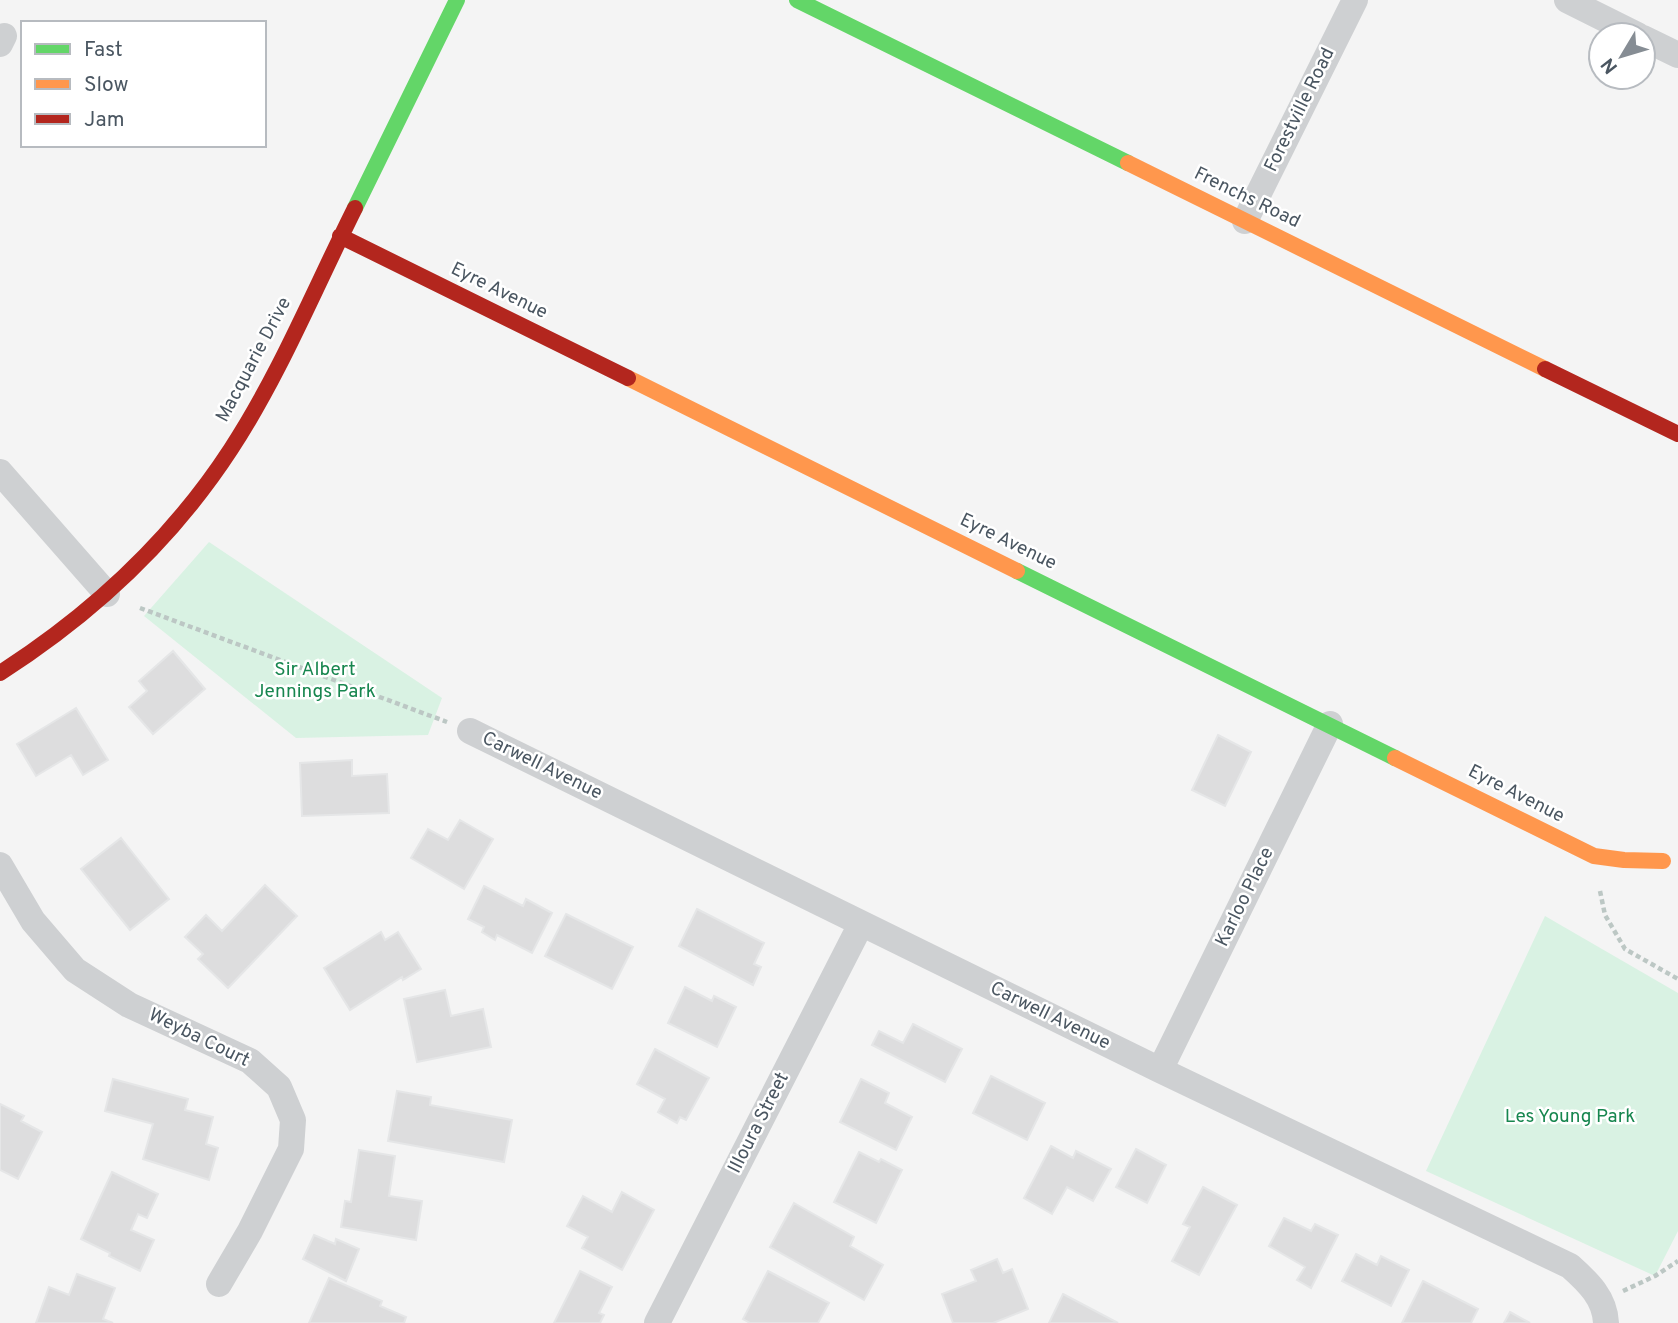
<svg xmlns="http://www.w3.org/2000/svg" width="1678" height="1323" font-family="Overpass,sans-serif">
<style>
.green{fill:#d9f2e3}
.building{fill:#ddddde;stroke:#e5e6e7;stroke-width:2}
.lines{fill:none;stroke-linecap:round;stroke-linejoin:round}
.path{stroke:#bcc7c4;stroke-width:4.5;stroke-dasharray:5 3.5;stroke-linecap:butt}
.street{stroke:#ced0d2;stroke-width:26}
.fast{stroke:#63d668;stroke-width:16}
.slow{stroke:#ff974d;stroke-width:16}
.jam{stroke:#b3261e;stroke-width:16}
.labels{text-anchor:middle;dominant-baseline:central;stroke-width:5;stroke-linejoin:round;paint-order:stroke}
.street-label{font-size:19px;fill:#4a5661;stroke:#fff}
.park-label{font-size:19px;fill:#17864f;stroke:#fff}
</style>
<rect width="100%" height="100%" fill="#f4f4f4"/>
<!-- green -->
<path class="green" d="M209 542 442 698 428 735 296 738 144 616Z
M1545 916 1678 993V1231L1655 1276 1426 1171Z"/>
<!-- building -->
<path class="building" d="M173 651 205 689 153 734 129 707 147 691 139 681Z
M76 708 108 760 83 775 71 755 36 776 17 744Z
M1218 735 1251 752 1225 806 1192 790Z
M352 760V776L387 774 389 813 302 816 300 763Z
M460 820 493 839 464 889 411 858 428 829 448 840Z
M121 838 169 899 130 930 81 869Z
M265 885 297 916 228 988 198 959 203 954 185 937 206 915 222 931Z
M484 886 523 906 526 899 552 913 532 953 497 935 495 940 482 932 484 927 468 919Z
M697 909 764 943 754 964 761 967 753 985 679 946Z
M566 914 633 947 612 989 545 956Z
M381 932 385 940 398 932 421 969 403 980 402 977 350 1010 324 968Z
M685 987 712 1001 714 996 736 1007 717 1047 668 1023Z
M445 990 451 1016 483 1009 491 1047 417 1062 404 999Z
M913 1024 962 1049 945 1082 872 1045 879 1031 903 1043Z
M655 1049 709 1078 686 1120 680 1117 677 1123 658 1112 665 1099 637 1084Z
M991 1076 1045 1103 1027 1140 973 1113Z
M113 1079 188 1099 185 1110 213 1117 206 1144 218 1148 209 1180 143 1159 153 1124 105 1111Z
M861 1079 889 1093 885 1103 912 1117 896 1150 840 1122Z
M397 1091 431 1097 430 1105 512 1120 504 1162 388 1141Z
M0 1104 24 1116 21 1121 42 1132 18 1179 0 1170Z
M1051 1146 1073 1158 1076 1151 1111 1169 1093 1201 1067 1187 1052 1214 1024 1198Z
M1136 1149 1166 1165 1147 1203 1116 1187Z
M359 1150 395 1156 389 1196 422 1201 416 1240 341 1227 345 1201 351 1202Z
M859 1152 879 1162 881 1159 902 1170 876 1223 834 1202Z
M112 1172 158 1194 147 1218 138 1214 131 1230 154 1240 140 1271 109 1256 110 1253 81 1239Z
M1203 1187 1237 1205 1199 1275 1172 1261 1190 1227 1183 1224Z
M622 1192 654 1210 622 1270 582 1248 588 1237 567 1226 583 1196 612 1212Z
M794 1203 854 1237 850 1246 883 1265 864 1300 770 1247Z
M1284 1218 1311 1231 1315 1224 1338 1235 1311 1288 1297 1280 1305 1267 1269 1246Z
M314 1235 335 1244 336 1239 359 1249 346 1281 303 1259Z
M1356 1254 1377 1265 1381 1256 1409 1270 1391 1306 1342 1281Z
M997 1259 1003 1273 1012 1269 1028 1309 993 1323H953L942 1294 976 1281 971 1270Z
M580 1271 612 1287 599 1313 604 1315 600 1323H554Z
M768 1271 829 1303 818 1323H750L743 1319Z
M77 1274 115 1288 103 1319 113 1323H36L49 1287 69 1295Z
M329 1278 382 1301 380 1306 406 1317 404 1323H309Z
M1423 1281 1478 1309 1471 1323H1402Z
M1063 1294 1118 1323H1049Z
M1510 1312 1530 1323H1504Z"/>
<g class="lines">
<!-- path -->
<path class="path" d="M140 608 447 722
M1600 891 1605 915 1625 949 1678 979
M1623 1291 1655 1276 1678 1261"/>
<!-- street -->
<path class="street" d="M1567 0 1637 35
M1643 38 1678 55
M0 44 4 36
M1245 221 1355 0
M0 472 107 594
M470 731 1160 1070 1570 1266C1588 1282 1605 1298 1606 1323
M0 865 33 921 75 970 129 1005 250 1061 279 1087 293 1120 291 1149 250 1231 219 1284
M1160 1070 1330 724
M657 1323 861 924"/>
<!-- fast -->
<path class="fast" d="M797 0 1128 163
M355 208 457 0
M1017 571 1395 758"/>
<!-- slow -->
<path class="slow" d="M1128 163 1545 369
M628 378 1017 571
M1395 758 1594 856 1624 860 1663 861"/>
<!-- jam -->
<path class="jam" d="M340 236 628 378
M1545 369 1678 434
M0 673C92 614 171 541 231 449 280 374 315 288 355 208"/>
</g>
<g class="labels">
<!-- street labels -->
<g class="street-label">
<text transform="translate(1300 110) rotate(-64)">Forestville Road</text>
<text transform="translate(1247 198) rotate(26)">Frenchs Road</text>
<text transform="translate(499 291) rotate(26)">Eyre Avenue</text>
<text transform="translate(254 360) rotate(-62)">Macquarie Drive</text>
<text transform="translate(1008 542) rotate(26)">Eyre Avenue</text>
<text transform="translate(542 766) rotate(26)">Carwell Avenue</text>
<text transform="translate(1516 794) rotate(27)">Eyre Avenue</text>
<text transform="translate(1245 897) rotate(-64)">Karloo Place</text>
<text transform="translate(1050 1016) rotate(26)">Carwell Avenue</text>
<text transform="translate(199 1038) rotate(26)">Weyba Court</text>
<text transform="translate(759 1123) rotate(-63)">Illoura Street</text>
</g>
<!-- park labels -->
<g class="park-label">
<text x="315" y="670">Sir Albert<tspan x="315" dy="22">Jennings Park</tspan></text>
<text x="1570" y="1117">Les Young Park</text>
</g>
</g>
<!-- legend -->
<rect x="21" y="21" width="245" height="126" fill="#ffffff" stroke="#b7bbc0" stroke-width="2"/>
<rect x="35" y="44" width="35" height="10" fill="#63d668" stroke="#b7bbc0" stroke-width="2"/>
<text x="84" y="56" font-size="21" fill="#4a5661">Fast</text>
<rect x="35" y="79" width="35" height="10" fill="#ff974d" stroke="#b7bbc0" stroke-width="2"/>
<text x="84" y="91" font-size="21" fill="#4a5661">Slow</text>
<rect x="35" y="114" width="35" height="10" fill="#b3261e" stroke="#b7bbc0" stroke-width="2"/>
<text x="84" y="126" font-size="21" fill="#4a5661">Jam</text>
<!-- north arrow -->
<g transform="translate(1622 56) rotate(232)"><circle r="33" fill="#ffffff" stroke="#b7bbc0" stroke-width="2"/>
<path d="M0-5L12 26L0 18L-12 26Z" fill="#868d94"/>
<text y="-10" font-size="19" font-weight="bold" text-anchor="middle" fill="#4a5661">N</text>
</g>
</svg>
